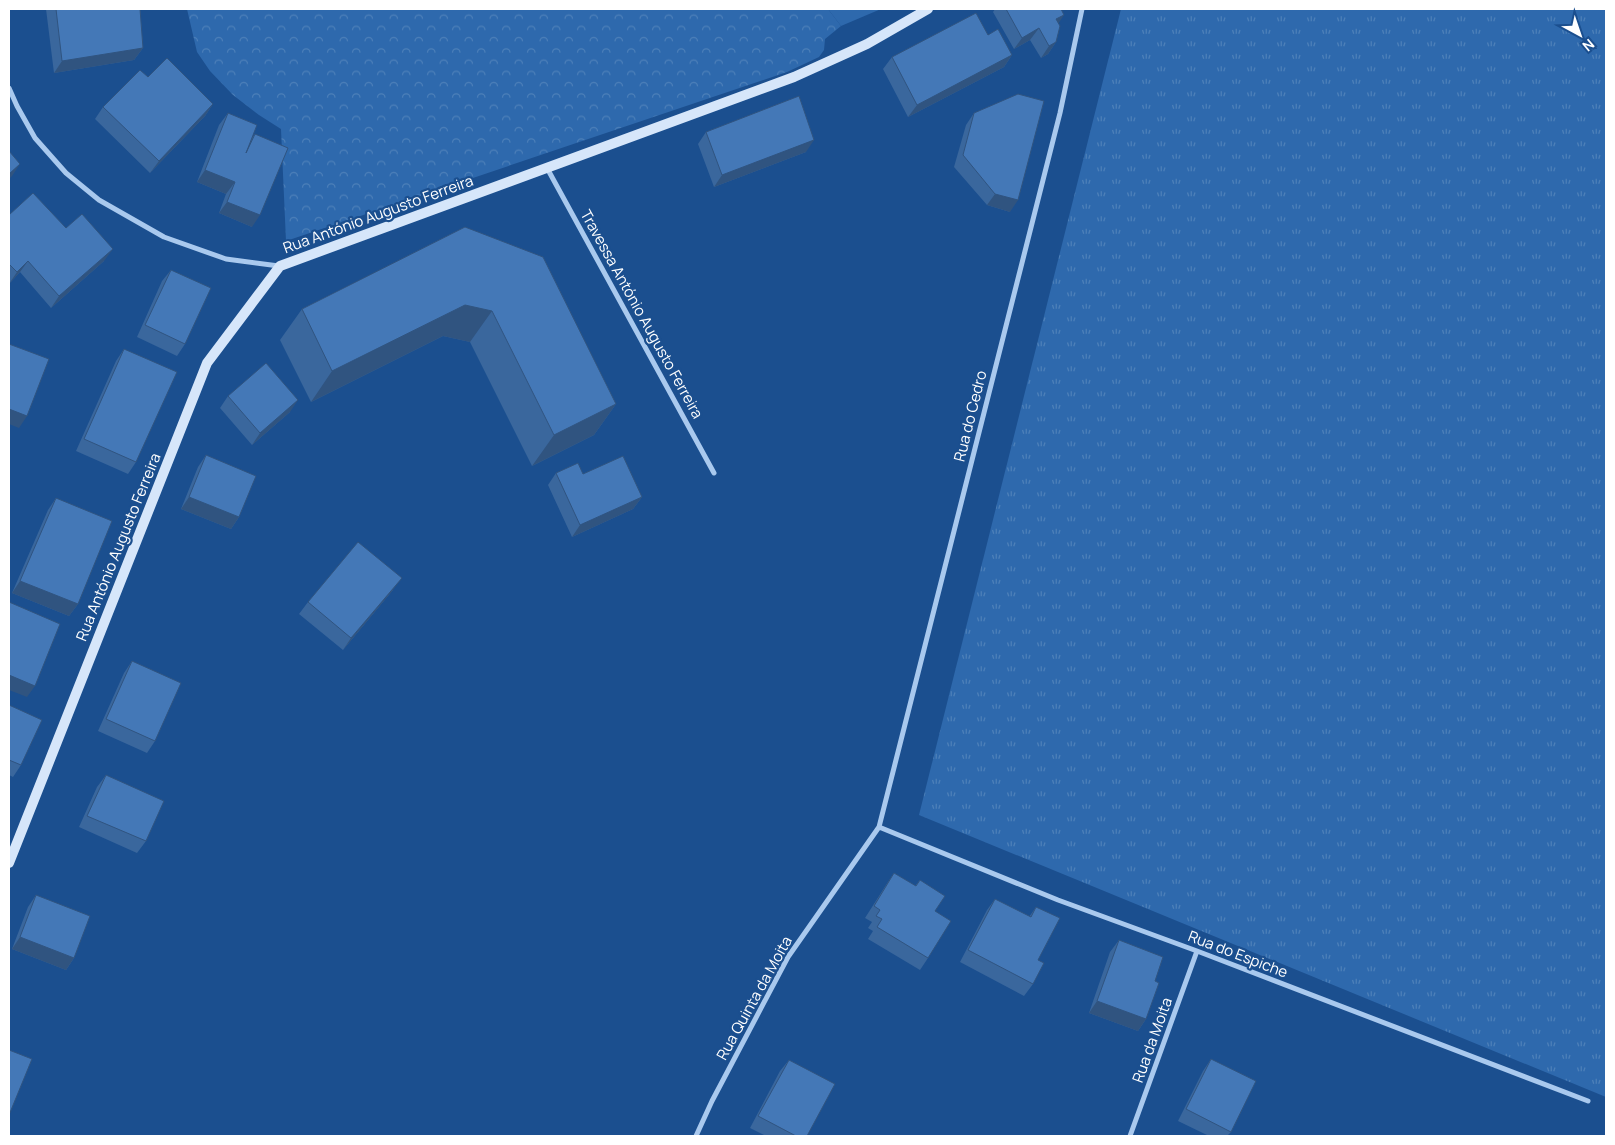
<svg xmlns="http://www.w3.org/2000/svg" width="1615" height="1145" font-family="Manrope,sans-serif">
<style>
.grass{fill:url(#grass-tufts)}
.forest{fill:url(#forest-crowns)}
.garden{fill:#2e69ad}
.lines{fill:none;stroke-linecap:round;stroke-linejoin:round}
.street{stroke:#a9c9ee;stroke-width:5}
.secondary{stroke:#d6e6fa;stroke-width:10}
.wall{fill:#3a679d}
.shaded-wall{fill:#305480}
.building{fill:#4478b7;stroke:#305480}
.labels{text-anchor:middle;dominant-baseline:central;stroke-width:4.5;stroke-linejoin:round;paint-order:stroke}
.street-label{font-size:15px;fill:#fff;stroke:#1b4f8f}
</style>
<defs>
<pattern id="grass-tufts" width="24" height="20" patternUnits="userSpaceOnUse" patternTransform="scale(1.25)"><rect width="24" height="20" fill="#2e69ad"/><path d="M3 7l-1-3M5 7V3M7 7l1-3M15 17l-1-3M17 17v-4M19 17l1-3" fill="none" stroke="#4d80b9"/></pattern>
<pattern id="forest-crowns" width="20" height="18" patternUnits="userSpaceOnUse" patternTransform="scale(1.25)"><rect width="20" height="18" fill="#2e69ad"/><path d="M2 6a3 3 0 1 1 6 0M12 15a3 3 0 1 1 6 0" fill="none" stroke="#4d80b9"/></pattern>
</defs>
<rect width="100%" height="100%" fill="#1b4f8f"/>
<!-- grass -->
<path class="grass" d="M1121 9H1606V1097L919 815Z"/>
<!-- forest -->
<path class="forest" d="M187 9H828L841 26 825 39 824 50 819 57 787 72 286 241 281 129 259 115 233 95 210 71 197 52Z"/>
<!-- garden -->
<path class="garden" d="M828 9H881L841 26Z"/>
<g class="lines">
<!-- street -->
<path class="street" d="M9 88 17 106 35 138 66 173 99 200 164 237 226 259 279 266
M547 168 714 473
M879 827 1058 900 1197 951 1588 1101
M696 1136 712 1101 788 957 879 827 1060 113 1082 9
M1130 1136 1197 951"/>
<!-- secondary -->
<path class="secondary" d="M9 863 207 363 280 266 794 77 867 44 928 9"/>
</g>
<!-- wall -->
<path class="wall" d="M46 9H140L143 48 134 60 54 73Z
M995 9H1061L1056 42 1048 54 1041 58 1030 40 1014 49 993 12Z
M988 35 1012 55 1004 67 908 117 883 69 892 57Z
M148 77 213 104 205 116 150 173 95 119 103 107Z
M228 113 251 139 255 134 252 227 219 213 226 194 197 182 219 125Z
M974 113 1010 212 987 205 954 167 966 125Z
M706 132 806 152 714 187 698 144Z
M9 215 66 228 104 261 51 308 20 272 9 284Z
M465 227 616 404 594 435 532 466 470 342 443 336 311 402 280 340 302 309Z
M171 270 185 344 177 356 137 337 162 281Z
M124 349 136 462 128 474 76 451 116 361Z
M228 396 290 412 252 445 220 408Z
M206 455 239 517 231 529 181 509 198 467Z
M556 473 583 474 642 497 633 509 572 537 548 485Z
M56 498 78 604 69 616 12 593 48 510Z
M393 590 343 650 299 614 308 602Z
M132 661 155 741 147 753 98 731 124 673Z
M9 705 21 765 13 777 9 775Z
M106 775 146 841 137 853 79 827 97 787Z
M894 873 915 886 920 880 935 911 928 958 920 970 868 939 873 931 868 928 872 922 865 918 886 885Z
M36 895 74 958 66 970 12 949 28 907Z
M995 899 1029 917 1036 907 1038 960 1033 984 1024 996 960 962 987 910Z
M1119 940 1155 981 1146 1019 1138 1031 1089 1013 1110 952Z
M1211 1059 1231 1132 1227 1136H1209L1178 1121 1203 1071Z
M789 1060 807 1136H766L750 1128 780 1071Z"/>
<!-- shaded-wall -->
<path class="shaded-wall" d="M1064 15 1056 27V19Z
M1039 28 1030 40 1014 49 1022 38Z
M1056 42 1048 54 1041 58 1049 46Z
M143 48 134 60 54 73 62 61Z
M1012 55 1004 67 908 117 917 105Z
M213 104 205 116 150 173 159 161Z
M814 140 806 152 714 187 722 175Z
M20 164 12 176 9 179V174Z
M205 170 235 182 226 194 197 182Z
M995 194 1018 200 1010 212 987 205Z
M227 202 260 215 252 227 219 213Z
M113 249 104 261 51 308 59 296Z
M28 261 20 272 9 284 17 272Z
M465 305 492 311 470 342 443 336 311 402 332 371Z
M298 400 290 412 252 445 260 433Z
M616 404 594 435 532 466 554 435Z
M9 409 27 416 19 428 9 424Z
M189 497 239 517 231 529 181 509Z
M642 497 633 509 572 537 580 525Z
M402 578 393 590 343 650 351 638Z
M20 581 78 604 69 616 12 593Z
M9 675 35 686 27 697 9 690Z
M20 937 74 958 66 970 12 949Z
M1097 1001 1146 1019 1138 1031 1089 1013Z"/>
<!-- building -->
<path class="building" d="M56 9H140L143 48 62 61Z
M1006 9H1061L1064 15 1056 19 1060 26 1056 42 1049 46 1039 28 1022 38Z
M976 13 988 35 998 29 1012 55 917 105 892 57Z
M167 58 213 104 159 161 103 107 140 70 148 77Z
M1018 94 1044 101 1018 200 995 194 963 155 974 113Z
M799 96 814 140 722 175 706 132Z
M228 113 257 125 246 153 255 134 288 148 260 215 227 202 235 182 205 170Z
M9 151 20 164 9 174Z
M33 193 66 228 82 214 113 249 59 296 28 261 17 272 9 264V215Z
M465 227 543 257 616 404 554 435 492 311 465 305 332 371 302 309Z
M171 270 211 288 185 344 145 325Z
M9 344 49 359 27 416 9 409Z
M124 349 177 372 136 462 84 439Z
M266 363 298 400 260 433 228 396Z
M206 455 256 476 239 517 189 497Z
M623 456 642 497 580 525 556 473 578 463 583 474Z
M56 498 112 521 78 604 20 581Z
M358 542 402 578 351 638 308 602Z
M9 602 60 624 35 686 9 675Z
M132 661 181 683 155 741 106 719Z
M9 705 42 720 21 765 9 760Z
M106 775 164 801 146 841 87 816Z
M894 873 916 886 920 880 945 896 935 911 951 921 928 958 877 927 882 919 876 916 880 910 874 906Z
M36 895 90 916 74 958 20 937Z
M995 899 1031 917 1036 907 1060 918 1038 960 1044 963 1033 984 968 950Z
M1119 940 1163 957 1155 981 1159 983 1146 1019 1097 1001Z
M9 1050 32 1059 9 1115Z
M1211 1059 1256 1081 1231 1132 1186 1109Z
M789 1060 835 1084 807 1136H796L758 1116Z"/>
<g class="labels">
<!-- street labels -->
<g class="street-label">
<text transform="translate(378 214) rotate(-20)">Rua António Augusto Ferreira</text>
<text transform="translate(642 314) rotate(61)">Travessa António Augusto Ferreira</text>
<text transform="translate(970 416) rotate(-76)">Rua do Cedro</text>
<text transform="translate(118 547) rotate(-68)">Rua António Augusto Ferreira</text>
<text transform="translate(1238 954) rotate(21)">Rua do Espiche</text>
<text transform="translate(754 998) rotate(-61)">Rua Quinta da Moita</text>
<text transform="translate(1152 1040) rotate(-70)">Rua da Moita</text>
</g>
</g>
<!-- border -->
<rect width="1615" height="1145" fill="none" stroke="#ffffff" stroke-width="20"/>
<!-- north arrow -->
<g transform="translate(1580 35) rotate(140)" stroke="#1b4f8f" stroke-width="4" paint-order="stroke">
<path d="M0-4L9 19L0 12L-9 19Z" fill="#ffffff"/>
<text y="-8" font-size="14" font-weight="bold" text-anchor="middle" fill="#ffffff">N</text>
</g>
</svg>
